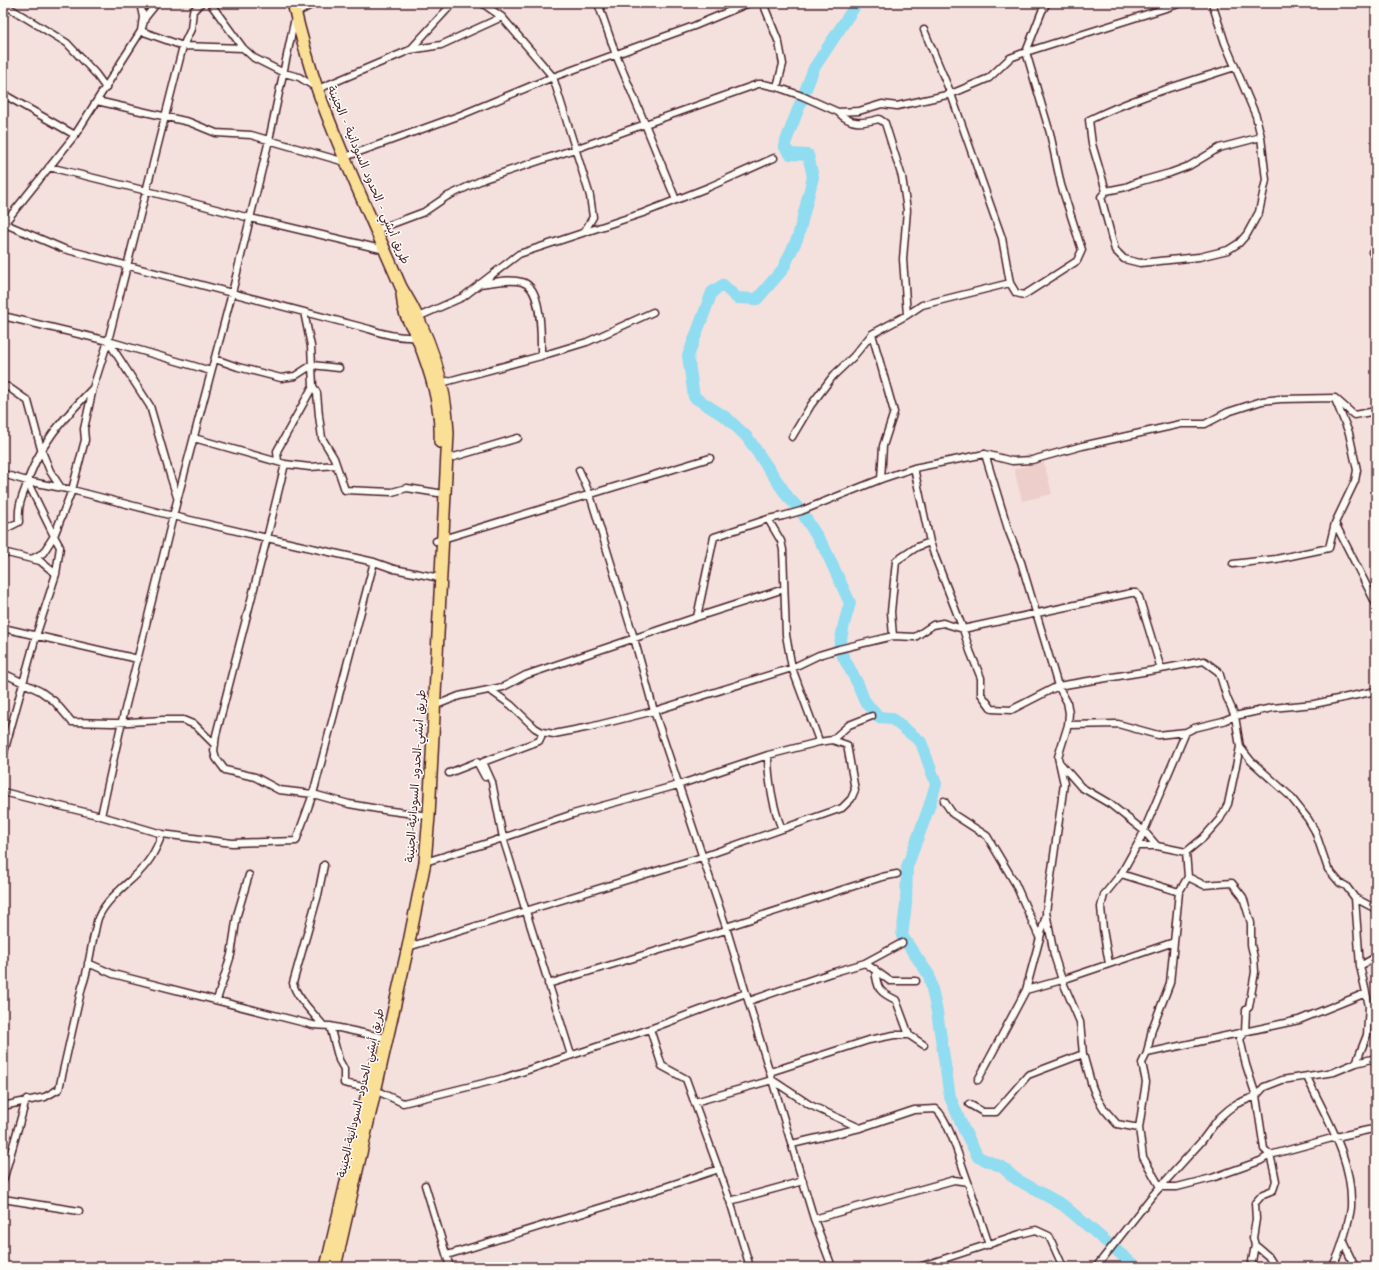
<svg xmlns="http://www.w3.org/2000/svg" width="1379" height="1270" font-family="'Architects Daughter','Playpen Sans Arabic',sans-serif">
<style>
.built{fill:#edcecb}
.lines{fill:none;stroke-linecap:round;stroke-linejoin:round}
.river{stroke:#90dcf1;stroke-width:12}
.street-casing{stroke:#4a1f2b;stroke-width:9}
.highway-casing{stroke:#4a1f2b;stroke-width:14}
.street{stroke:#fdfcf7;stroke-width:6}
.highway{stroke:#fadf96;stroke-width:11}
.labels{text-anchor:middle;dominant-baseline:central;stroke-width:3;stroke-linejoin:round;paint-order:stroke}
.street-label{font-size:12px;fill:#4a1f2b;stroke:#fdfcf7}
</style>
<rect width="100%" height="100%" fill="#f4e1dd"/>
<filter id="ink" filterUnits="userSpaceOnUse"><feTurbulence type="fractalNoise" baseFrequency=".025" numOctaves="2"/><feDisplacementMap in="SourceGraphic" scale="8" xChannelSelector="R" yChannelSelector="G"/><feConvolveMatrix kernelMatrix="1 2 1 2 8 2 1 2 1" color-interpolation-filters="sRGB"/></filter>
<g filter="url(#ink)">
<!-- built -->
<path class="built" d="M1044 462 1052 494 1022 501 1014 469Z"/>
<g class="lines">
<!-- river -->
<path class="river" d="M857 3 814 68 784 146 790 154 808 155 813 177 798 237 783 269 757 299 737 298 723 285 712 292 688 356 694 397 727 418 747 437 788 497 801 511 825 549 850 603 844 624 839 649 858 684 864 700 878 717 891 718 921 742 936 784 929 807 907 867 906 904 902 936 929 975 937 1012 950 1097 963 1128 978 1157 1002 1167 1016 1179 1063 1205 1136 1267"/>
<!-- street casing -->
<g class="street-casing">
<path id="street" d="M140 3 143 17 141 31 183 46 243 48
M210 3 243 48 254 58 284 73 299 77 318 89 410 50 453 3
M482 3 502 17 553 77 590 196 593 217 584 232
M598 3 616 55 645 124 676 200
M763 3 779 43 783 64 777 87
M1212 3 1225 43 1256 116 1261 137 1266 180 1259 212 1247 234 1239 243 1228 250 1199 257 1140 263 1124 259 1115 250 1101 197 1106 191 1126 187 1138 182 1170 173 1189 166 1219 148 1261 137
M3 4 67 43 95 73 106 88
M410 50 441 45 502 17
M3 94 75 135
M97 101 189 122 216 133 251 135 345 162
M838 112C851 126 863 123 879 119L885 123 902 177 907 210 903 259 907 315
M345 157 461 115 553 77 694 26 749 3
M49 167 147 191 250 218 385 250
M1106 191 1092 144 1089 120C1135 97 1186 83 1235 67
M3 223 64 249 369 329C385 335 401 338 418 337
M3 225 75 135 141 31 145 18 157 3
M376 230 424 212 446 197 484 179 575 149 758 84H763L777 87 802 96 838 112 859 111 882 104 897 106 951 94 989 78 1010 58 1026 52 1042 11 1047 3
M1372 252 1376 258
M1010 283 1016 293 1024 295 1077 261 1082 250 1061 185 1050 133 1026 52 1182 3
M479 284C492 283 509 278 522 282 543 287 541 339 541 356
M304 312 311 346 313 386 317 393 319 416 322 438 334 458 345 490 392 492 407 488 438 493
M3 316 108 341 211 371
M418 317 463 297 519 254 643 213 709 187 774 158
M872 334 894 412 883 446 881 479
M108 341 150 406 170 475 177 497
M215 359 238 367 281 378 295 376 312 365 339 368
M441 383 541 356 587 342 653 312
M3 386 8 387 28 401 41 449 50 471 61 488
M1335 399 1349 433 1357 470 1355 481 1335 523 1376 604
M792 437 811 405 833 376 853 357 872 334 907 315 922 305 1010 283 1002 238 951 94 924 30
M194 438 285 464 310 467 336 465
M985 454 1008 529 1021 562 1058 686 1067 702 1069 713 1068 725 1058 757 1064 784 1046 912 1054 955 1062 980 1080 1022 1083 1054 1092 1086 1096 1096 1104 1109 1117 1124 1139 1128 1143 1157 1160 1187H1177L1212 1178 1260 1161 1270 1155 1336 1137 1368 1130 1376 1129
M447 459 518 438
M278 462 277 451 313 386
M285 464 267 538 374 562 394 569 435 577
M914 468 930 542 935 557 963 629 970 651 981 678V694L992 709 1011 710 1058 686 1161 669 1204 661 1219 672 1227 698 1235 716 1240 747 1228 804 1220 819 1203 838 1186 852 1188 877 1179 892 1170 983 1152 1029 1147 1053 1142 1063 1146 1082 1139 1128
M579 470 590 495 634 638 654 711 726 927 814 1219 832 1267
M3 474 27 481 72 490 173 516 267 538 216 735 214 751 216 758 225 770 255 777 279 790 313 794 349 804 384 810 429 816
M27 481 54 536 43 553 32 559
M768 519 781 541 783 550 786 635 792 668 818 738
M3 530 19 522C18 508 20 502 25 489 38 445 62 420 93 388
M436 541 710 458
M3 552 40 561 56 574
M1233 564 1276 559 1329 548 1335 523
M697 617 714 537 768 519 783 516 801 511 881 479 914 468 985 454 1012 461 1032 460 1082 446 1181 424H1205L1228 412 1262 401 1280 399 1335 398 1354 415 1376 411
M3 628 138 659
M893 636 891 612 896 561 917 547 930 542
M3 673 40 691 54 701 72 722 112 723 163 720H183L195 725 215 745
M490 690 511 705 535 728 542 732 554 734 590 727 654 711 792 668 819 655 839 649 893 636 915 637 933 625 943 623 963 629 1131 593H1136L1139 597 1161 669
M434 706 459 696 503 687 526 675 697 617 784 589
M1068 725 1118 724 1158 735 1186 732 1194 728 1223 721 1235 716 1272 708 1314 704 1376 691
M542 732 541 737 539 741 483 762 492 782 503 838 571 1055
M832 740 849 725 872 716
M1240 747 1251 761 1290 796 1308 819 1315 831 1328 869 1340 883 1346 886 1355 898 1376 909
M768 755C768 777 773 809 782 829
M3 756 36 636 56 574 60 547 54 536 72 490 85 440 84 429 93 388 108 341 183 46 191 29 193 11 201 3
M1059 762 1081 787 1110 804 1144 831 1157 846
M449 773 477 762 485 777
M3 792 101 816 162 834 232 843 296 841 313 794 374 562
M944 801 953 814 987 836 1015 883 1040 939
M101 816 122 721 173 516 232 293 269 140 296 13 315 3
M1137 846H1157L1186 852
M1121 874 1179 892
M1188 877 1204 885 1232 883 1243 897 1251 923V945L1254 957 1255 972 1249 1007 1246 1010 1245 1032 1240 1039 1246 1065 1256 1096 1264 1149 1270 1155 1274 1171 1276 1181 1273 1190 1263 1194 1255 1203 1256 1219 1253 1238 1255 1245 1251 1267
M1355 898 1360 966 1369 1006 1367 1035 1356 1063
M726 927 882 877 897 874
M408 947 702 857 842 808 851 799 855 790 847 745 832 740 819 742 768 755 678 785 573 814 491 842 425 862
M88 963 113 974 313 1025 330 1026 339 1060 344 1069V1083L368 1088
M865 963 890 981H916
M1109 964 1103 929 1101 907 1104 895 1121 874 1140 840 1186 732
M1360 966 1376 957
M875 969C877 989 879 992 896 1000L909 1035 924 1045
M548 984 726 930
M1026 990 1046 915
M217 1000 231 955 237 915 249 875
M749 1001 831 973 865 963 902 943
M323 1025C314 1014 295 996 293 983L318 895 324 865
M330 1026 381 1037
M650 1029 662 1066 686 1079 730 1201 750 1267
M1147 1053 1299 1020 1366 993
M770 1072 869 1040 894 1035H909
M1307 1077C1326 1118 1353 1159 1351 1206 1351 1213 1348 1220 1347 1227 1343 1241 1340 1255 1332 1267
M978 1080 1026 990 1062 980 1174 942
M375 1090 403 1103 504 1078 650 1029 746 993
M695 1102 772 1080 810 1105 860 1128 914 1110 936 1109C949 1120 961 1164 968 1182
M969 1104 983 1112H996L1028 1075 1083 1054
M3 1106 45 1097 59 1089 82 987C89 969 90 950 95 931 96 926 97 920 99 916 106 901 122 888 134 877 148 864 155 853 162 834
M792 1144 860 1128
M3 1181 26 1100
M425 1185 450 1267
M3 1199 79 1211
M730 1201 803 1181
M814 1219 954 1180 968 1182 989 1245
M1343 1242 1355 1267
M1255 1245 1268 1256 1275 1267
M447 1255 626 1200 719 1169
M919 1267 1020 1234 1036 1230 1049 1236 1063 1267
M1096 1267 1152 1196 1201 1142 1219 1118 1228 1110 1236 1104 1256 1096 1264 1087 1282 1080 1334 1072 1356 1063 1376 1058"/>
</g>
<!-- highway casing -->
<g class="highway-casing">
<path id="highway" d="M293 3C300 32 308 62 318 91 342 158 373 222 401 287 428 331 446 382 448 433L429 816 425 862 408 947 335 1267
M402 294C403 301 403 309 406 315 409 323 414 329 417 337 430 370 442 406 440 442
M326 1267 374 1064"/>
</g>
<!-- street -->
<use href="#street" class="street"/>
<!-- highway -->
<use href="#highway" class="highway"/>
</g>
</g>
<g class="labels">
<!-- street labels -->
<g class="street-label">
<text transform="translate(368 175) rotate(67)">طريق أبشي - الحدود السودانية - الجنينة</text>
<text transform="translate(416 776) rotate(-86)">طريق أبشي-الحدود السودانية-الجنينة</text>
<text transform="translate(361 1093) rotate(-77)">طريق أبشي-الحدود السودانية-الجنينة</text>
</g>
</g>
<!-- margin -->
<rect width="1379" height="1270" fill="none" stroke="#fdfcf7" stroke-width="16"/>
<rect x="8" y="8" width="1363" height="1254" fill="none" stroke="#4a1f2b" stroke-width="1.5" filter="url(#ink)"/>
</svg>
